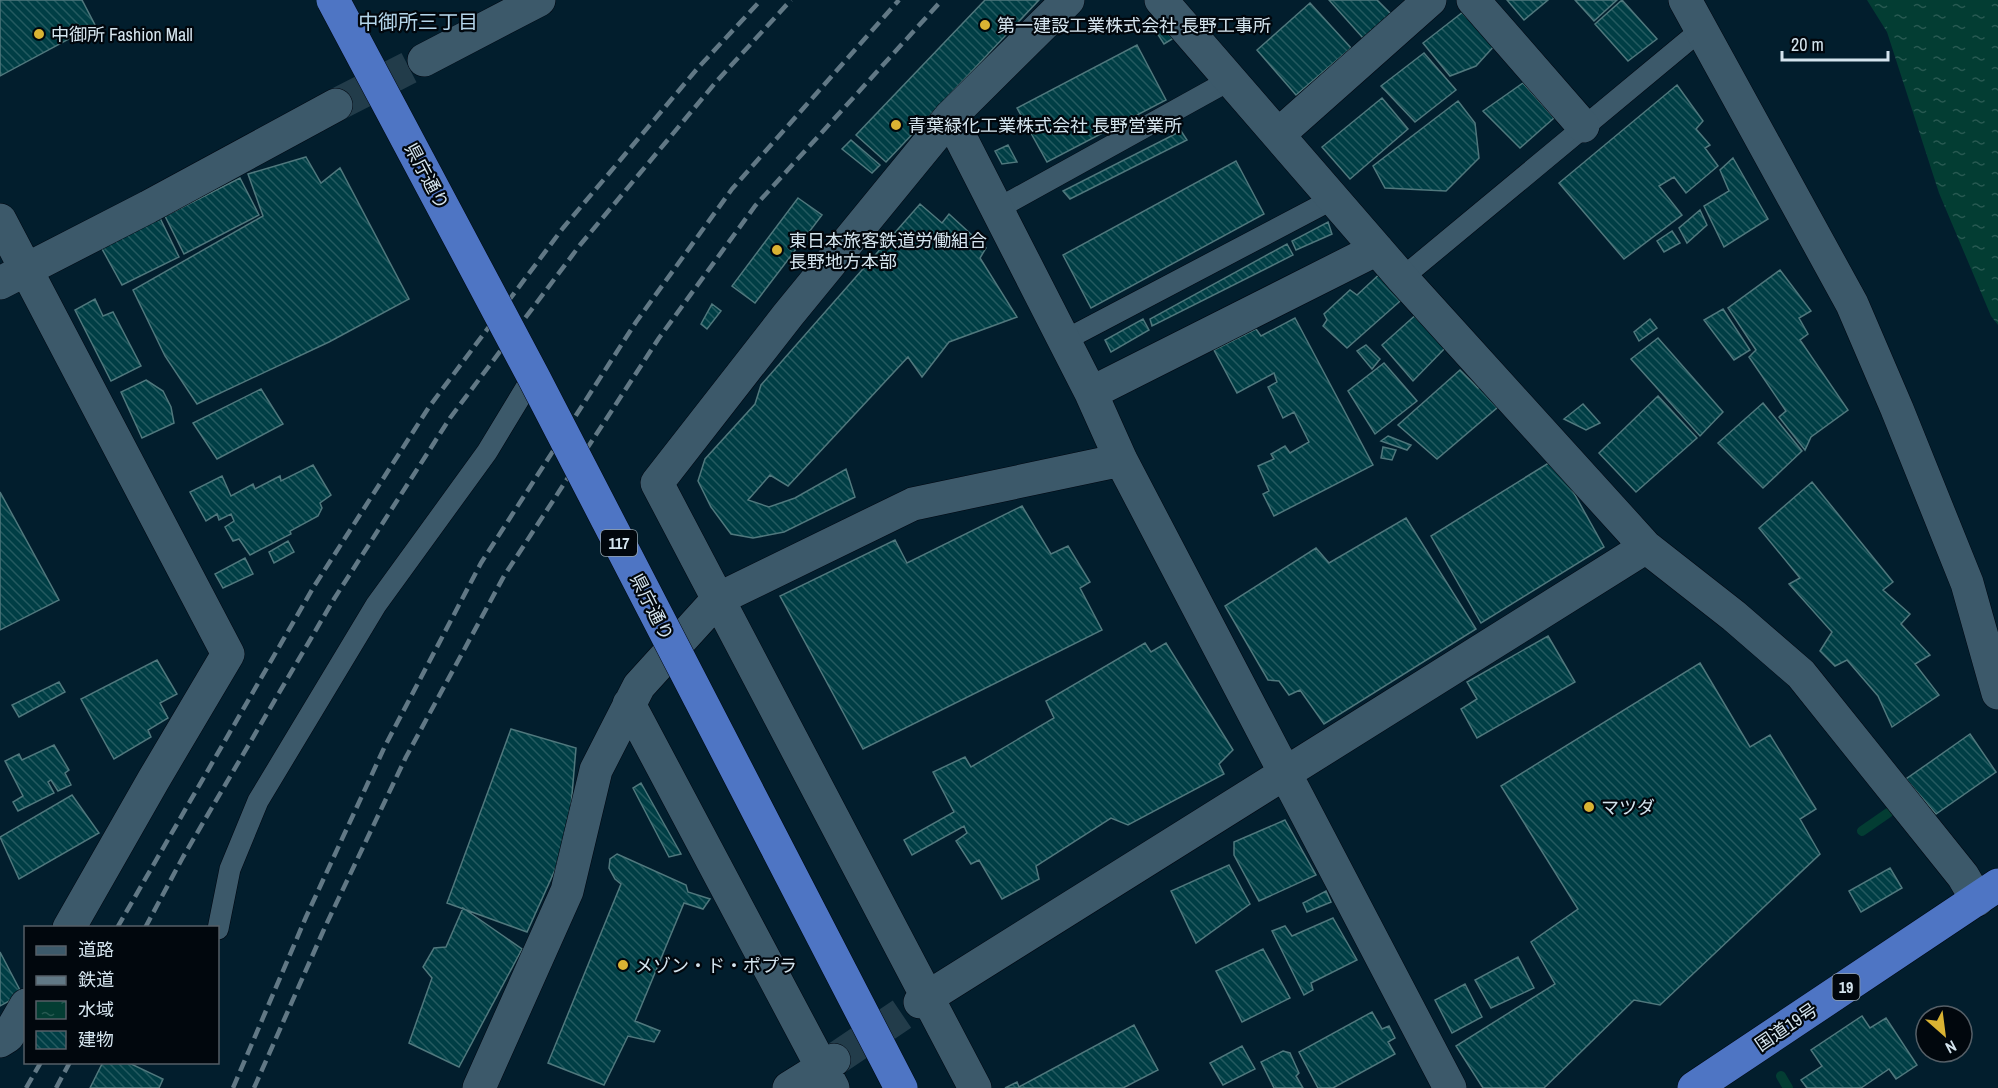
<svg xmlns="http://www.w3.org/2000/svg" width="1998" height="1088" font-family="'Archivo Narrow','Noto Sans JP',sans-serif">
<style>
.water{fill:url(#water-ripples)}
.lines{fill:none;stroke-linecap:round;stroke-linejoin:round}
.stream{stroke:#033d33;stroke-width:10}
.building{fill:url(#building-back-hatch);stroke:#50787d;stroke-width:1.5}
.minor-tunnel{stroke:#223c4a;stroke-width:33;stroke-dasharray:33 16;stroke-linecap:butt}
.service-casing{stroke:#000711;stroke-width:22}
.minor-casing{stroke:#000711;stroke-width:34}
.trunk-casing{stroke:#000711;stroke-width:34}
.service{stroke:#3c596a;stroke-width:21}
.minor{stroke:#3c596a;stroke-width:33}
.trunk{stroke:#4e75c4;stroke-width:33}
.rail{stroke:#617885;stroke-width:4.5;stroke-dasharray:12 6;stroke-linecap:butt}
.trunk-bridge-casing{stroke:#000711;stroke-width:34;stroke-linecap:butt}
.trunk-bridge{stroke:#4e75c4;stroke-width:33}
.poi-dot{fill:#dab333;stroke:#01070d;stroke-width:2}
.labels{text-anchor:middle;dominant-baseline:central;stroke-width:4.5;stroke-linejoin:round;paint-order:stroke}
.shield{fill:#01070d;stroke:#95a2aa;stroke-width:1.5}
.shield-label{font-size:16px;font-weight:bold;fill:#d4e4ee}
.poi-label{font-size:18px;fill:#d4e4ee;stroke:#01070d;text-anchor:start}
.street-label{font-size:18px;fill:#d4e4ee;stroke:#01070d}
.neighbourhood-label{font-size:20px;fill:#b5d6eb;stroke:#01070d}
</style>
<defs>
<pattern id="water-ripples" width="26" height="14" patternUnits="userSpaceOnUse" patternTransform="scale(1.5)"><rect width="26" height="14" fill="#033d33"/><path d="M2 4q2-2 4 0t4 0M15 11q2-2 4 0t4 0" fill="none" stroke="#275951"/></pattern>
<pattern id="building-back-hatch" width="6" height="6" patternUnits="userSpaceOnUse" patternTransform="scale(1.5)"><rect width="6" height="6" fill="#003e45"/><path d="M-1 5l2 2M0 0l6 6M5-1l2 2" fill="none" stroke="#245a60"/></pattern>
</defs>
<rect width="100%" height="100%" fill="#021e2d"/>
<!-- water -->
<path class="water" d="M1867 0H1998V325L1991 316 1939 193 1887 32Z"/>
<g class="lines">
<!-- stream -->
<path class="stream" d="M1862 831 1888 813
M1781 1076 1788 1088"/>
</g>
<!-- building -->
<path class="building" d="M0 0H82L95 25 0 76Z
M985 0H1039L886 162 856 135Z
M1329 0H1377L1392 15 1363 38Z
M1507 0H1548L1524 20Z
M1575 0H1617L1594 21Z
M1622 0 1657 39 1628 61 1595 24Z
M1310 3 1351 48 1296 95 1257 50Z
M1463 12 1495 45 1476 66 1450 76 1423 43Z
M1164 22 1177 36 1164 44 1155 30Z
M1137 45 1166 100 1047 162 1017 108Z
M1424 53 1456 90 1415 122 1381 86Z
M1523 83 1554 118 1520 148 1483 111Z
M1677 85 1703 121 1696 129 1710 145 1705 148 1718 166 1686 193 1674 177 1659 186 1682 215 1624 259 1559 183Z
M1382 98 1408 129 1350 179 1322 147Z
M1458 101 1475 123 1479 158 1446 191 1385 188 1373 166Z
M1181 131 1187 140 1070 199 1063 191Z
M851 140 880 165 872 173 842 149Z
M1008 145 1017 162 1002 164 995 151Z
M306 157 321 183 340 168 409 299 329 342 197 404 165 356 133 290 263 216 248 174Z
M1733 158 1768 219 1724 247 1704 206 1729 191 1720 170Z
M1236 161 1264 214 1091 308 1063 255Z
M240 178 259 215 184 254 165 216Z
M798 198 822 215 755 303 732 286Z
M920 204 942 223 949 214 986 248 980 258 1017 317 949 342 922 377 908 357 788 486 770 475 748 500 769 507 795 498 846 469 855 497 784 532 753 538 731 534 711 507 698 481 705 459 755 404 761 385Z
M1700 210 1707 225 1687 243 1679 228Z
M160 218 179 257 122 285 101 247Z
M1328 222 1332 234 1296 250 1292 241Z
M1672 231 1680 243 1664 252 1657 241Z
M1287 244 1293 255 1152 326 1150 319Z
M1385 269 1407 295 1347 348 1323 326 1327 320 1324 314 1350 290 1357 295Z
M1780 270 1811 311 1799 318 1808 334 1800 340 1848 410 1811 437 1805 450 1779 417 1786 411 1749 357 1756 350 1728 308Z
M95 299 103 316 113 312 141 366 111 381 75 310Z
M712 304 721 311 707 329 701 324Z
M1723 309 1750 350 1734 360 1704 320Z
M1419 312 1449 344 1413 381 1382 345Z
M1295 318 1373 465 1274 516 1263 494 1269 491 1258 466 1274 459 1271 454 1285 446 1290 453 1309 442 1294 412 1283 418 1268 387 1277 382 1274 373 1237 393 1214 350 1256 329 1261 336Z
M1143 319 1149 330 1111 352 1105 340Z
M1650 319 1657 328 1639 341 1634 332Z
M1658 338 1723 412 1700 436 1631 359Z
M1366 345 1380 359 1372 369 1357 351Z
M1384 363 1417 401 1375 434 1348 391Z
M1460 370 1478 388 1485 386 1498 407 1437 459 1398 425Z
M146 380 163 391 171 407 174 423 142 438 121 392Z
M261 389 283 424 217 459 193 423Z
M1658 396 1697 438 1636 492 1599 453Z
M1763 403 1802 451 1763 488 1718 443Z
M1583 404 1600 423 1586 430 1564 419Z
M1388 436 1411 445 1407 450 1381 441Z
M1383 447 1396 450 1392 460 1381 458Z
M1555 459 1604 547 1481 623 1431 536Z
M313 465 331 495 320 503 322 508 318 516 290 531 291 534 250 555 239 539 233 541 225 527 234 521 231 514 219 520 217 514 206 521 190 492 222 476 231 496 253 484 255 489 280 476 281 481Z
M1812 482 1893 582 1883 590 1910 614 1901 624 1930 655 1915 664 1939 695 1892 727 1878 696 1847 660 1835 666 1820 651 1832 632 1789 584 1800 578 1759 528Z
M0 492 59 600 0 630Z
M1022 506 1051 554 1068 546 1090 582 1080 588 1102 630 863 749 780 596 895 540 907 563Z
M1406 518 1476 629 1324 724 1300 690 1289 695 1279 681 1268 680 1225 606 1316 548 1329 563Z
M288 541 294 552 274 563 269 552Z
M245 558 253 574 223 588 215 574Z
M1548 636 1575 682 1477 738 1461 709 1477 699 1467 682Z
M1145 643 1151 652 1166 643 1233 750 1219 764 1224 774 1128 825 1111 818 1036 866 1039 879 1002 899 979 860 971 864 956 841 967 833 964 826 912 855 904 840 954 812 933 772 965 757 971 767 1054 718 1046 701Z
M157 660 177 694 160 703 168 718 148 730 151 737 114 759 81 699Z
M1700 663 1750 747 1770 735 1816 809 1800 819 1820 854 1660 1005 1634 1000 1544 1088H1483L1456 1046 1555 984 1531 942 1578 909 1501 786Z
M59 682 65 692 19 717 12 705Z
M511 729 576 748 568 841 527 932 447 903Z
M1970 734 1996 772 1936 814 1906 779Z
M54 745 69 770 65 773 71 785 58 791 51 780 48 782 54 793 18 811 13 802 23 796 5 761 19 754 22 760Z
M641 783 681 854 669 857 633 788Z
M72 795 99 833 19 879 0 837Z
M1285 820 1316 875 1259 901 1234 855V842Z
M617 854 686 885 688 892 710 899 703 909 684 903 635 1021 660 1031 654 1042 628 1036 604 1085 548 1063 621 884 615 879 609 868 610 859Z
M1229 865 1250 904 1196 943 1171 891Z
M1890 868 1902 888 1861 912 1849 891Z
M1326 891 1331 902 1307 912 1303 903Z
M463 908 522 949 459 1067 409 1043 432 978 423 967 434 948 446 947Z
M1333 918 1357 960 1311 983 1313 990 1304 995 1272 931 1285 926 1292 936Z
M1263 949 1290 998 1242 1022 1216 971Z
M0 952 22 994 0 1006Z
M1518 957 1534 988 1491 1008 1475 980Z
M1465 984 1482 1017 1452 1033 1435 1000Z
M1372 1012 1382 1029 1389 1026 1395 1038 1388 1042 1395 1054 1333 1088H1318L1299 1052Z
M1862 1016 1870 1028 1886 1018 1917 1065 1896 1079 1889 1069 1861 1088H1807L1801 1080 1822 1066 1811 1050Z
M1134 1025 1158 1070 1123 1088H1005L1017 1082 1019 1087Z
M1242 1046 1255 1069 1223 1085 1210 1063Z
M1283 1051 1290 1053 1299 1073 1296 1076 1303 1088H1274L1261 1062Z
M103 1062H127L163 1079 159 1088H90Z"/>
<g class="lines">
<!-- minor-tunnel -->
<path class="minor-tunnel" d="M336 105 424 60
M834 1060 920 1002"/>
<!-- service casing -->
<g class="service-casing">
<path id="service" d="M997 209 1230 80
M1402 278 1702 29
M1065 340 1333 199
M218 929 230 869 258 801 376 605 487 452 533 376"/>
</g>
<!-- minor casing -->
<g class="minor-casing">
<path id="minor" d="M1068 0 950 117 1091 393 1121 460 1450 1088
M1473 0 1583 126
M1685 0 1852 304 1897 409 1967 583 1998 693
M424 60 539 0
M950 117 788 315 657 483 975 1088
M1278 135 1430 0
M0 220 228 654 154 779 69 928
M0 283 148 207 336 105
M1091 393 1377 249
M1646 547 1734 616 1801 674 1963 876 1977 900
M629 704 833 1088
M920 1002 1646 547 1402 278 1161 0
M0 1041 8 1036 26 1005
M479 1088 567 891 596 770 639 686 718 599 913 504 1121 460
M789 1088 834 1060"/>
</g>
<!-- trunk casing -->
<g class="trunk-casing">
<path id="trunk" d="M1694 1088 1998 885"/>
</g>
<!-- service -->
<use href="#service" class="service"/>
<!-- minor -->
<use href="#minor" class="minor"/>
<!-- trunk -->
<use href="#trunk" class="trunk"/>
<!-- rail -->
<path class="rail" d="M117 928 313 588 429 407 563 228 697 69 761 0
M145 928 183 857 334 599 450 418 580 245 716 82 791 0
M26 1088 41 1062
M56 1088 70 1062
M233 1088 306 917 385 746 481 563 636 322 732 189 899 0
M254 1088 325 927 406 757 504 576 659 338 755 206 942 0"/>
<!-- trunk-bridge casing -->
<g class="trunk-bridge-casing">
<path id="trunk-bridge" d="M333 0 533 376 901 1088"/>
</g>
<!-- trunk-bridge -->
<use href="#trunk-bridge" class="trunk-bridge"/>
</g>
<!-- markers -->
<g class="poi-dot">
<circle cx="985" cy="25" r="6"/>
<circle cx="39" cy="34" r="6"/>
<circle cx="896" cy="125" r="6"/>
<circle cx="777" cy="250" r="6"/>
<circle cx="1589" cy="807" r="6"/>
<circle cx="623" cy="965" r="6"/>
</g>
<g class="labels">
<!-- shield labels -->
<g class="shield">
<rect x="601" y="530" width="36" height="26" rx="4.5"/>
<rect x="1832.5" y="974" width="27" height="26" rx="4.5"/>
</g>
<g class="shield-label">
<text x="619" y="543">117</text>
<text x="1846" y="987">19</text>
</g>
<!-- poi labels -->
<g class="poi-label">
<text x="997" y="25">第一建設工業株式会社 長野工事所</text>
<text x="51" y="34">中御所 Fashion Mall</text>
<text x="908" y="125">青葉緑化工業株式会社 長野営業所</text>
<text x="789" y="240">東日本旅客鉄道労働組合<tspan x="789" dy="21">長野地方本部</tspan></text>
<text x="1601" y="807">マツダ</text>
<text x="635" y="965">メゾン・ド・ポプラ</text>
</g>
<!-- street labels -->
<g class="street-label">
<text transform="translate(427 176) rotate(62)">県庁通り</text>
<text transform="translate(652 607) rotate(63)">県庁通り</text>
<text transform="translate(1786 1027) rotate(-34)">国道19号</text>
</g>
<!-- neighbourhood labels -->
<g class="neighbourhood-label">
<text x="418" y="21">中御所三丁目</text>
</g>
</g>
<!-- legend -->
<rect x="24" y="926" width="195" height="138" fill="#01070d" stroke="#555f67" stroke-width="1.5"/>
<rect x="36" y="946" width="30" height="9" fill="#3c596a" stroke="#555f67" stroke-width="1.5"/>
<text x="78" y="956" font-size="18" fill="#d4e4ee">道路</text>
<rect x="36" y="976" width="30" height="9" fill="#617885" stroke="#555f67" stroke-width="1.5"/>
<text x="78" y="986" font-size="18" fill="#d4e4ee">鉄道</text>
<rect x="36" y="1001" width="30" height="18" fill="url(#water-ripples)" stroke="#555f67" stroke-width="1.5"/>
<text x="78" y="1016" font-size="18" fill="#d4e4ee">水域</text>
<rect x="36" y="1031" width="30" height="18" fill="url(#building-back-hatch)" stroke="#555f67" stroke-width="1.5"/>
<text x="78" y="1046" font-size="18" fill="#d4e4ee">建物</text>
<!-- north arrow -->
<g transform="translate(1944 1034) rotate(152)"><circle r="28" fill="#01070d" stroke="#555f67" stroke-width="1.5"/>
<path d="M0-4.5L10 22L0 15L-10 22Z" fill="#dab333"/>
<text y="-9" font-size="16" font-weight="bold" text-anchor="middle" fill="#d4e4ee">N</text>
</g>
<!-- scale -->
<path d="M1782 51v9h106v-9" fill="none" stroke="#d4e4ee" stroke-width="3"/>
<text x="1791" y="51" font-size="18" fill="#d4e4ee" stroke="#01070d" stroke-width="4.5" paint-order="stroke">20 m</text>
</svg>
